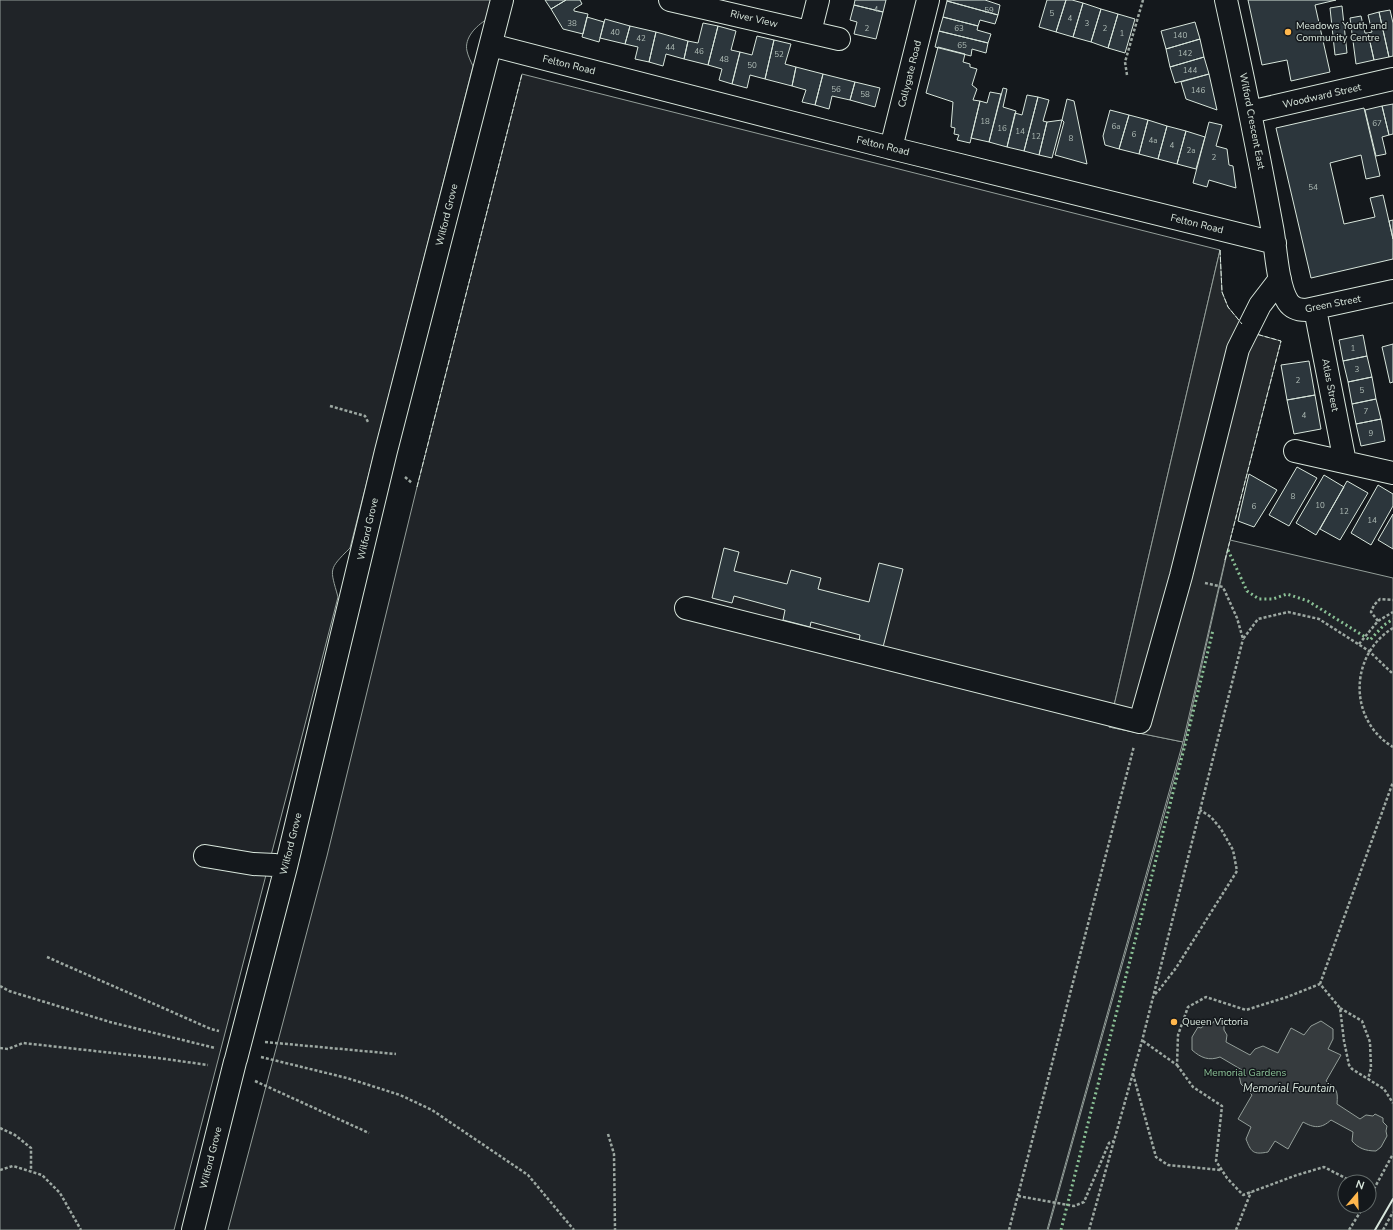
<svg xmlns="http://www.w3.org/2000/svg" width="1393" height="1230" font-family="'Nunito Sans',sans-serif">
<style>
.green{fill:#202428;stroke:#939e99;fill-rule:evenodd}
.parking{fill:#24282b;stroke:#939e99}
.water{fill:#363b3e;stroke:#939e99}
.building{fill:#2c363c;stroke:#d8e6dc}
.lines{fill:none;stroke-linecap:round;stroke-linejoin:round}
.minor-casing{stroke:#d8e6dc;stroke-width:24}
.path{stroke:#9da8a2;stroke-width:2.5;stroke-dasharray:3 2;stroke-linecap:butt}
.minor{stroke:#14181c;stroke-width:22}
.hedge{stroke:#8ac095;stroke-width:3;stroke-dasharray:2 3;stroke-linecap:butt}
.fence{stroke:#d8e6dc;stroke-width:1;stroke-dasharray:5 2;stroke-linecap:butt}
.wall{stroke:#d8e6dc;stroke-width:2}
.poi-dot{fill:#ffb74d;stroke:#14181c;stroke-width:1.5}
.labels{text-anchor:middle;dominant-baseline:central;stroke-width:3;stroke-linejoin:round;paint-order:stroke}
.number-label{font-size:8px;fill:#adbab4}
.street-label{font-size:10px;fill:#d8e6dc;stroke:#14181c}
.poi-label{font-size:10px;fill:#d8e6dc;stroke:#14181c;text-anchor:start}
.park-label{font-size:10px;fill:#8ac095;stroke:#14181c}
.water-label{font-size:11px;font-style:italic;fill:#d8e6dc;stroke:#14181c}
</style>
<rect width="100%" height="100%" fill="#14181c"/>
<!-- green -->
<path class="green" d="M0 0H491L486 20C476 26 464 38 467 51 468 56 471 62 473 66L350 548C328 570 330 568 338 597L174 1230H0Z
M522 74 1220 250 1109 727 1183 742 1047 1230H228L327 856 417 487Z
M1230 540 1393 578V1230H1048L1184 744ZM1345 1182H1369V1206H1345Z"/>
<!-- parking -->
<path class="parking" d="M1220 250 1222 292 1228 307 1243 325 1256 334 1281 341 1225 560 1183 742 1109 727Z"/>
<!-- water -->
<path class="water" d="M1214 1021 1224 1026V1030L1227 1035 1226 1042 1250 1055 1255 1049 1263 1046 1278 1053 1291 1028 1304 1035 1311 1026 1321 1021 1333 1029V1039L1328 1049 1341 1055 1326 1081C1337 1089 1338 1091 1337 1104L1360 1119 1366 1115 1373 1116 1375 1114 1383 1118V1122L1387 1126 1386 1131 1387 1136 1381 1147 1376 1151C1365 1151 1358 1148 1352 1141L1353 1132 1331 1120C1321 1129 1314 1128 1303 1122L1288 1149 1275 1141 1268 1152C1253 1155 1251 1152 1246 1139L1251 1127 1238 1119 1252 1095 1241 1084 1239 1075 1242 1070 1220 1057C1209 1061 1201 1058 1192 1050V1037L1198 1027 1201 1028 1207 1023H1213Z"/>
<!-- building -->
<path class="building" d="M545 0H566L551 9Z
M566 0H580L582 4 574 9V11L588 14 583 34 563 29 551 9Z
M855 0H886L883 12 854 5Z
M947 0H985L1000 5 998 15 947 1Z
M1047 0H1066L1056 32 1039 27Z
M1066 0H1072L1083 3 1073 37 1056 32Z
M1248 0H1336L1315 5 1330 72 1291 81 1287 60 1262 65Z
M947 1 998 15 995 24 980 20 978 26 943 17Z
M1083 3 1101 9 1091 42 1073 37Z
M854 5 883 12 876 39 854 34 857 22 850 20Z
M1342 6 1347 53 1335 55 1330 8Z
M1101 9 1118 14 1108 48 1091 42Z
M1390 10 1393 23V56L1389 57 1379 12Z
M1379 12 1389 57 1374 60 1368 33 1372 32 1368 15Z
M1118 14 1135 19 1125 53 1108 48Z
M1361 16 1365 33H1368L1374 60 1356 64 1350 18Z
M587 17 604 22 599 42 582 37Z
M943 17 978 26 977 30 991 34 988 43 939 31Z
M605 19 630 26 625 44 600 38Z
M1195 22 1200 39 1166 49 1161 31Z
M703 23 718 26 708 65 684 59 688 41 698 43Z
M630 26 656 32 649 62 635 59 638 47 625 44Z
M718 26 736 31 731 50 740 52 732 84 719 80 722 69 708 65Z
M939 31 988 43 986 53 972 49 971 56 935 47Z
M656 32 688 41 684 59 666 54 663 66 649 62Z
M757 36 774 40 765 79 750 75 747 88 732 84 740 52 752 55Z
M1200 39 1204 57 1170 67 1166 49Z
M774 40 791 44 785 64 796 67 792 86 765 79Z
M938 47 965 54 963 62 970 64V67L977 69 972 85 977 89 973 100 980 101 970 143 957 140 959 135 954 134 955 128 951 127 953 102 926 93Z
M1204 57 1209 74 1175 83 1170 67Z
M796 67 823 74 815 105 802 102 806 90 792 86Z
M823 74 855 82 850 100 832 96 829 109 815 105Z
M1209 74 1217 110 1186 99 1181 82Z
M855 82 880 88 875 107 850 100Z
M1003 88 1007 89 1003 107 1016 111 1007 147 989 142Z
M990 92 1001 94 989 142 971 138 980 101 987 103Z
M1027 95 1038 97 1024 151 1007 147 1015 113 1022 115Z
M1038 97 1049 100 1043 121 1047 122 1039 155 1024 151Z
M1067 99 1074 101 1087 164 1055 155 1064 122 1062 120Z
M1393 104V134L1389 135 1382 106Z
M1382 106 1389 135 1382 137 1386 154 1376 156 1365 110Z
M1364 108 1380 176 1366 179 1361 155 1330 163 1344 224 1375 217 1370 198 1383 195 1393 239V259L1311 278 1276 128Z
M1110 110 1129 115 1119 149 1105 145 1103 136Z
M1129 115 1148 120 1139 154 1119 149Z
M1062 120 1052 158 1039 155 1047 122Z
M1148 120 1167 126 1158 159 1139 154Z
M1209 122 1222 125 1216 146 1227 149 1229 165 1233 166 1236 188 1209 180 1207 187 1193 183Z
M1167 126 1186 131 1177 164 1158 159Z
M1186 131 1205 137 1196 169 1177 164Z
M1393 220V239L1389 221Z
M1363 335 1367 356 1343 361 1339 340Z
M1393 344V382L1390 383 1382 347Z
M1367 356 1372 377 1348 382 1343 361Z
M1309 361 1315 395 1287 400 1281 365Z
M1372 377 1376 399 1352 404 1348 382Z
M1315 395 1321 429 1294 434 1287 400Z
M1376 399 1381 419 1356 424 1352 404Z
M1381 419 1385 441 1361 446 1356 424Z
M1297 467 1317 478 1289 526 1269 515Z
M1249 474 1277 490 1254 527 1238 521Z
M1324 475 1344 487 1316 535 1296 523Z
M1347 481 1368 493 1340 540 1320 529Z
M1378 485 1393 494V506L1371 545 1351 533Z
M1393 514V549L1378 540Z
M724 548 739 552 734 571 787 584 791 570 821 578 818 589 869 602 879 563 903 569 883 647 859 641 860 635 811 622 810 627 783 620 785 610 734 596 732 603 712 598Z"/>
<g class="lines">
<!-- minor casing -->
<g class="minor-casing">
<path id="minor" d="M670 0 839 39
M1226 0C1243 76 1258 151 1272 227 1276 247 1277 285 1288 302 1292 308 1299 310 1306 310L1393 291
M810 32 818 0
M491 45 891 148 1275 243
M1250 112 1393 79
M891 148 928 0
M1315 309 1345 462
M1295 451 1393 473
M686 608 1140 722 1181 576 1238 349 1260 305 1280 279
M205 856 253 864 275 865 286 867
M236 1059 286 867 386 451 502 0
M193 1230 235 1062"/>
</g>
<!-- path -->
<path class="path" d="M1127 75 1125 62 1143 0
M330 406 365 416 368 422
M405 477 412 483
M1205 583 1223 587 1237 618 1243 639 1258 619 1288 612 1319 619 1369 651 1393 674
M1378 621 1371 612 1374 605 1380 599 1393 600
M1393 628C1349 655 1348 720 1393 747
M1359 644 1378 621 1393 612
M47 957 211 1029 219 1031
M1320 984 1393 782
M0 986 9 991 110 1022 215 1048
M1155 994 1159 990 1176 968 1237 871 1233 850 1221 829 1211 817 1200 810
M1340 1008 1362 1021 1370 1042 1371 1068 1368 1079
M1143 1041 1177 1065 1178 1035 1188 1007 1206 997 1246 1010 1287 997 1320 984 1340 1008 1344 1041 1349 1065 1352 1069 1384 1089 1393 1103
M265 1042 396 1054
M0 1048 8 1049 23 1043 158 1058 208 1065
M261 1057 347 1078 400 1095 432 1110 528 1175 574 1230
M1177 1065 1193 1087 1222 1106 1216 1161 1227 1178 1243 1195 1297 1175 1324 1167 1353 1182
M1133 1074 1156 1157 1168 1165 1221 1170
M255 1081 369 1133
M0 1128 15 1135 31 1148V1171
M608 1134 614 1154 615 1230
M0 1170 13 1166 42 1175 60 1193 81 1230
M1369 1188 1374 1190
M1018 1196 1074 1206 1084 1202 1109 1143 1114 1141
M1369 1198 1393 1154
M1009 1230 1134 746
M1089 1230 1142 1041 1243 639
M1236 1230 1251 1192
M1349 1230 1364 1206
M1383 1230 1393 1212"/>
<!-- minor -->
<use href="#minor" class="minor"/>
<!-- hedge -->
<path class="hedge" d="M1228 550 1247 591 1259 599H1273L1287 594 1308 601 1370 640 1384 625 1393 619
M1061 1230C1111 1030 1165 831 1213 630"/>
<!-- fence -->
<path class="fence" d="M1220 250 1222 292 1228 307 1242 324
M417 487 522 74
M1225 560 1281 341 1256 334"/>
<!-- wall -->
<path class="wall" d="M1375 1230 1393 1199"/>
</g>
<!-- markers -->
<g class="poi-dot">
<circle cx="1288" cy="32" r="4"/>
<circle cx="1174" cy="1022" r="4"/>
</g>
<g class="labels">
<!-- number labels -->
<g class="number-label">
<text x="876" y="9">4</text>
<text x="989" y="10">59</text>
<text x="1052" y="13">5</text>
<text x="1070" y="18">4</text>
<text x="572" y="23">38</text>
<text x="1087" y="23">3</text>
<text x="867" y="28">2</text>
<text x="959" y="28">63</text>
<text x="1105" y="28">2</text>
<text x="615" y="32">40</text>
<text x="1122" y="33">1</text>
<text x="1180" y="35">140</text>
<text x="641" y="38">42</text>
<text x="962" y="45">65</text>
<text x="670" y="47">44</text>
<text x="699" y="51">46</text>
<text x="1185" y="53">142</text>
<text x="779" y="54">52</text>
<text x="724" y="59">48</text>
<text x="752" y="65">50</text>
<text x="1190" y="70">144</text>
<text x="836" y="89">56</text>
<text x="1198" y="90">146</text>
<text x="865" y="94">58</text>
<text x="985" y="121">18</text>
<text x="1377" y="123">67</text>
<text x="1116" y="126">6a</text>
<text x="1002" y="128">16</text>
<text x="1020" y="131">14</text>
<text x="1134" y="134">6</text>
<text x="1036" y="136">12</text>
<text x="1071" y="138">8</text>
<text x="1153" y="140">4a</text>
<text x="1172" y="145">4</text>
<text x="1191" y="150">2a</text>
<text x="1214" y="157">2</text>
<text x="1313" y="187">54</text>
<text x="1353" y="348">1</text>
<text x="1357" y="369">3</text>
<text x="1298" y="380">2</text>
<text x="1362" y="390">5</text>
<text x="1366" y="411">7</text>
<text x="1304" y="415">4</text>
<text x="1371" y="433">9</text>
<text x="1293" y="496">8</text>
<text x="1320" y="505">10</text>
<text x="1254" y="506">6</text>
<text x="1344" y="511">12</text>
<text x="1372" y="520">14</text>
</g>
<!-- street labels -->
<g class="street-label">
<text transform="translate(754 19) rotate(13)">River View</text>
<text transform="translate(569 65) rotate(14)">Felton Road</text>
<text transform="translate(910 74) rotate(-76)">Collygate Road</text>
<text transform="translate(1322 96) rotate(-13)">Woodward Street</text>
<text transform="translate(1252 121) rotate(79)">Wilford Crescent East</text>
<text transform="translate(883 146) rotate(14)">Felton Road</text>
<text transform="translate(447 215) rotate(-76)">Wilford Grove</text>
<text transform="translate(1197 224) rotate(14)">Felton Road</text>
<text transform="translate(1333 304) rotate(-11)">Green Street</text>
<text transform="translate(1330 385) rotate(79)">Atlas Street</text>
<text transform="translate(368 529) rotate(-77)">Wilford Grove</text>
<text transform="translate(291 844) rotate(-76)">Wilford Grove</text>
<text transform="translate(211 1158) rotate(-76)">Wilford Grove</text>
</g>
<!-- poi labels -->
<g class="poi-label">
<text x="1296" y="26">Meadows Youth and<tspan x="1296" dy="12">Community Centre</tspan></text>
<text x="1182" y="1022">Queen Victoria</text>
</g>
<!-- park labels -->
<g class="park-label">
<text x="1245" y="1073">Memorial Gardens</text>
</g>
<!-- water labels -->
<g class="water-label">
<text x="1289" y="1088">Memorial Fountain</text>
</g>
</g>
<!-- north arrow -->
<g transform="translate(1357 1194) rotate(19)"><circle r="19" fill="#14181c" stroke="#626a69"/>
<path d="M0-3L7 15L0 10L-7 15Z" fill="#ffb74d"/>
<text y="-6" font-size="11" font-weight="bold" text-anchor="middle" fill="#d8e6dc">N</text>
</g>
</svg>
